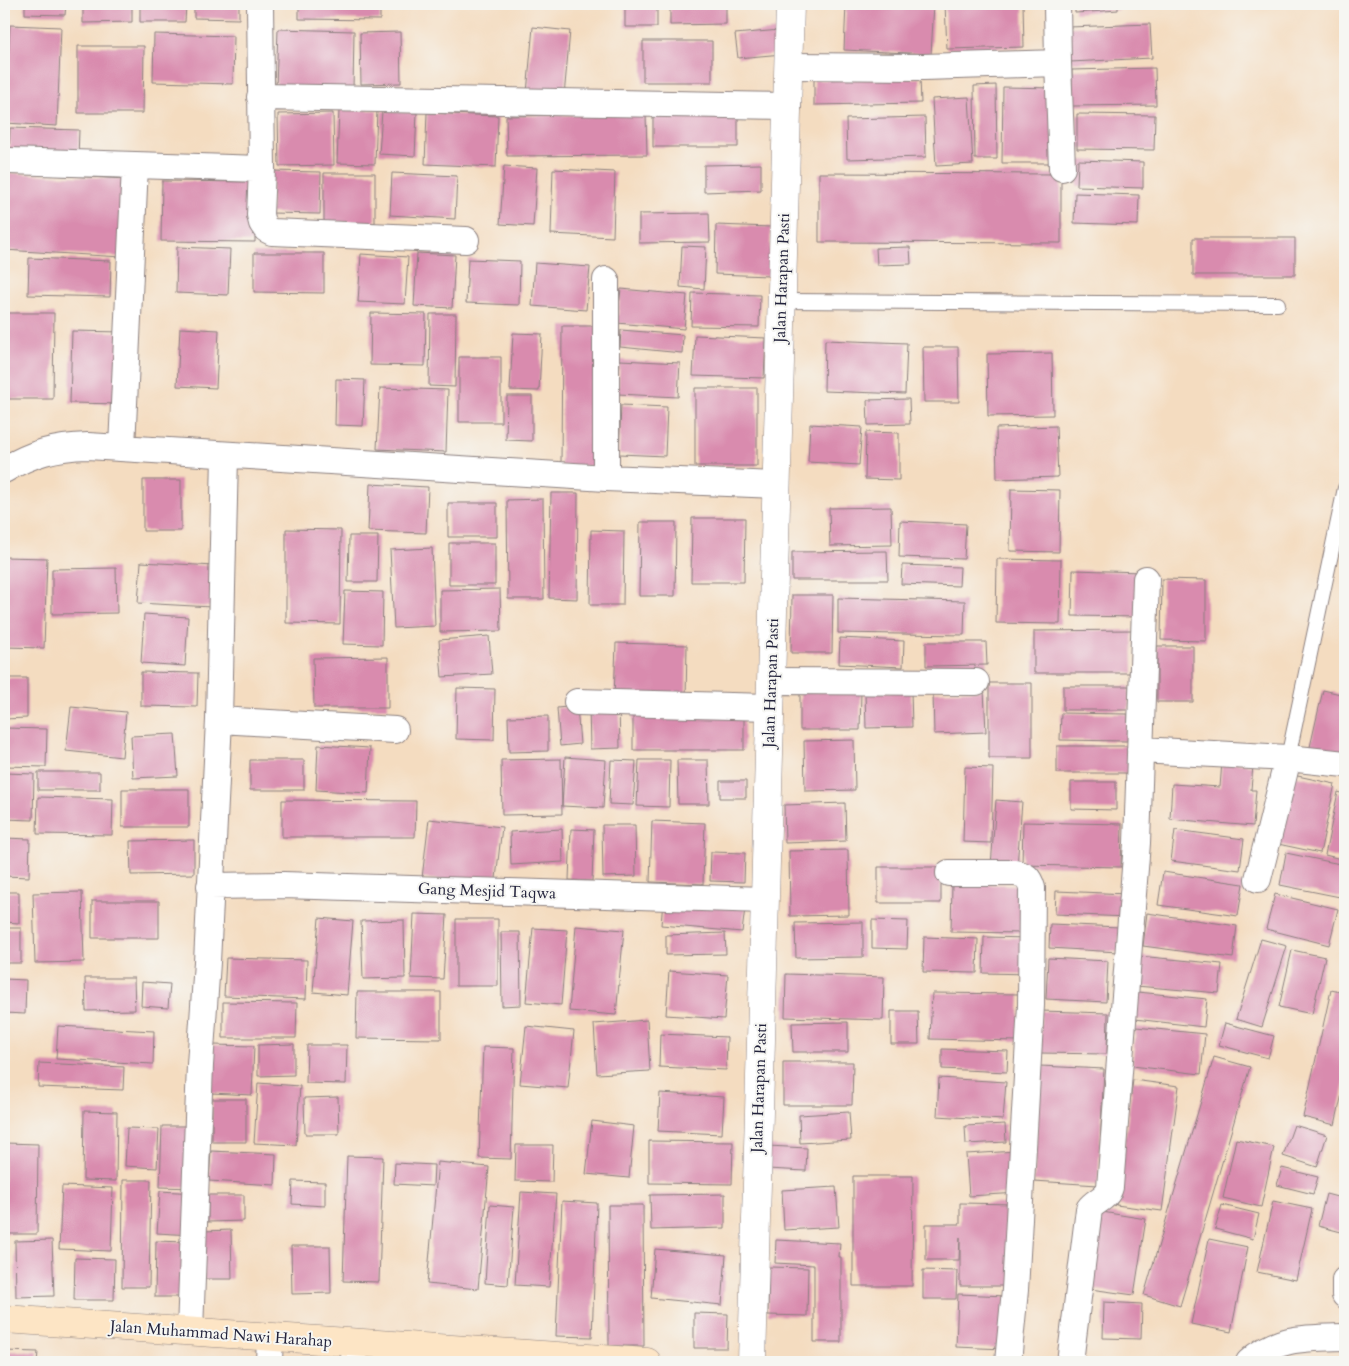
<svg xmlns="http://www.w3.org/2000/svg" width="1349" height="1366" font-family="Cardo,serif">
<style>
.building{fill:#d98bae}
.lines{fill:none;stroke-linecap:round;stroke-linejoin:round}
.service-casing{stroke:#8b7f7e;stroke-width:16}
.minor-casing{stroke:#8b7f7e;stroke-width:28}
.tertiary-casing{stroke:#8b7f7e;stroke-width:29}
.secondary-casing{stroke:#8b7f7e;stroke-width:29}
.service{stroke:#fff;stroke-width:14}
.minor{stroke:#fff;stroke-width:26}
.tertiary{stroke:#fff;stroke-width:28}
.secondary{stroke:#fde5c5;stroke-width:28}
.labels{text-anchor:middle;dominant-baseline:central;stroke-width:4;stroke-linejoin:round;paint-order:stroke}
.street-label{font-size:16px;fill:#22223b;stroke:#f6f6f2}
</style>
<rect width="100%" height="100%" fill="#f6f6f2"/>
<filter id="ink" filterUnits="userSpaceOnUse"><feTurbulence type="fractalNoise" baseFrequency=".02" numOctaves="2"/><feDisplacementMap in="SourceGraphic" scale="10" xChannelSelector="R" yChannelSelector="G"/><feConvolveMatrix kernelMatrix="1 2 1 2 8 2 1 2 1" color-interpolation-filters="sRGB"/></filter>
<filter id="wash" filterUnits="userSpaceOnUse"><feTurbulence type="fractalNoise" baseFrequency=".0096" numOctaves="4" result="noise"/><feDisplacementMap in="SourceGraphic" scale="20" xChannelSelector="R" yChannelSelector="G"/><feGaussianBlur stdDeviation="1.12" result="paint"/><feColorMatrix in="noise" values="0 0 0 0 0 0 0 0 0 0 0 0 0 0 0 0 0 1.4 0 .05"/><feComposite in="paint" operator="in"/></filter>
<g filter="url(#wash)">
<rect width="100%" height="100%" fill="#f4dcc0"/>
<g id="blocks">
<!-- building -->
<path class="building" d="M25 4H66L65 15 25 14Z
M83 4H132V22L83 23Z
M140 4H186L185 22H140Z
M194 4H239V19L194 18Z
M299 4H380V20L299 19Z
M625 4H657V27H625Z
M670 4H726V24L670 25Z
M846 4H934L931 54 844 50Z
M945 4H1023L1024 47 947 49Z
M1075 4H1118V10L1075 13Z
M1150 24 1152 58 1070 62 1069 27Z
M10 25 61 27 57 126 5 123Z
M533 27 570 31 564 96 527 93Z
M278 29 354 31 353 89 276 88Z
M780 30 782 54 738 58 735 34Z
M400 32 401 83 361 84 360 33Z
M154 34 234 36 233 84 153 82Z
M643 41H712V82H643Z
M78 46H144L143 113H78Z
M1155 68 1156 105 1072 106V70Z
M920 78 921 103 814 105V80Z
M996 85 997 159H975L974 86Z
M1003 87 1055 88 1054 163H1002Z
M969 97 973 164 936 166 932 99Z
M339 110H377L375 164 337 163Z
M382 111 417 113 415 156 379 154Z
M653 112H738V147H653Z
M333 113 334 165 279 166 278 114Z
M427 113 498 116 496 167 425 164Z
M646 114 647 155 507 156 506 116Z
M1077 114 1155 115 1154 150 1077 149Z
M925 117 926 157 847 159 846 119Z
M10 128 79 130 78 158 9 156Z
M1078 160 1143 162V188L1077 186Z
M761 164V190L704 192V165Z
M504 166 537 168 533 226 500 224Z
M553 169 615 172 613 237 551 234Z
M272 171 321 172 320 214 271 213Z
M9 173 127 179 122 257 4 250Z
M324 173H375V223L324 222Z
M392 173 457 176 455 219 390 215Z
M819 173 1061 174V243L819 242Z
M162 181 255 182V242L161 241Z
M1075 193 1139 195 1138 225 1074 223Z
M709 213 710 242 639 243V214Z
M716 225 771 227 769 276 715 274Z
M1193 238H1295V275H1193Z
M682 246 706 247 704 289 680 287Z
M177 247 230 249 228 295 176 293Z
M910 247 911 264 877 265 876 248Z
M254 253H324V293L254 292Z
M417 253 455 255 452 308 414 306Z
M361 254 408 257 405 304 358 302Z
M29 258 111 261 110 297 28 295Z
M468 259 520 261 519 305 466 303Z
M535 263 590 267 586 310 532 306Z
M621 289 687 295 684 329 617 323Z
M692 293 760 295 759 327 691 326Z
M4 313H54L53 399H4Z
M371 313 426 314 425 366 370 365Z
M430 314H456L455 387 429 386Z
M562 326H597L595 466H561Z
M180 328 219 330 216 388 177 386Z
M621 330 683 335 682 353 620 347Z
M72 331 124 332 122 404 70 403Z
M513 333 542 334 539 391 510 390Z
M695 335 766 338 764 378 693 376Z
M825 340 907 343 905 394 824 391Z
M923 347H958L959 402H924Z
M1052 353 1053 415 988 416 987 354Z
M459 357H501V422H459Z
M620 360 680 363 678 397 618 394Z
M336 379 365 380 363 426 335 425Z
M380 388 448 390 446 452 377 449Z
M695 388H757V466H695Z
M507 396H532V441L506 440Z
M909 399 910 424 868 425 867 400Z
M621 405 667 407 665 456 619 454Z
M810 424 862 427 859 465 808 462Z
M1056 426 1058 477 997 479 996 428Z
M866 432 899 433V480L865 479Z
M143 480H181V531H143Z
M370 484 428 487 426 533 368 531Z
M1011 489 1060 490 1059 552 1010 551Z
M551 493H578L577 599 549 598Z
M543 499 544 599H508L507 500Z
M448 503H497V537H448Z
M891 507 892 545 830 546 829 508Z
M692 518H745L744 582H691Z
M900 521 966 524 964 559 899 557Z
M640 522H676L675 596H639Z
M286 529 341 530 340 624 286 623Z
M591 530 624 531 623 605H590Z
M349 536H378L377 582H348Z
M449 543H495V585H449Z
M432 548 435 626 394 628 390 550Z
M887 551 888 580H792V552Z
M4 557 47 558 44 648 4 647Z
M997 559 1061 560 1060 624 996 623Z
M141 562 215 566 212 607 138 603Z
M902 565 960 567 959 586 901 584Z
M116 568 117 613 52 614V569Z
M1073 570 1142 572 1141 617 1072 616Z
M1162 579 1206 580V641L1161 640Z
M500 589 501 631 440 632V590Z
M345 591 383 592 382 645 343 644Z
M792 595H833L832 653H791Z
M838 598 965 601 964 635 838 633Z
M144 614 188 617 185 666 141 663Z
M1132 630 1133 673H1034V631Z
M489 636 492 674 442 677 439 640Z
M840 638 904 641 903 667 839 664Z
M926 642H986L987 665 926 666Z
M616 643 687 645 686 700 614 698Z
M1157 646H1193V702H1157Z
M388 657V708H314L313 658Z
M141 672 198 673 197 707 141 706Z
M4 678H27V718L4 719Z
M989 683H1032V758H989Z
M1063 686H1129V710H1063Z
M457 688 495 689 494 740 456 739Z
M984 690 986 732 934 734 933 692Z
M1323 690 1345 695V755L1310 747Z
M800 691 861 692 860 730H800Z
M911 691 912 727 866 728 865 692Z
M619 704 620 748 590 749 589 705Z
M577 706 580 744 560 746 557 708Z
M71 707 126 712 122 757 66 751Z
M633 710H744V750H633Z
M1061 713 1128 714 1127 741 1060 740Z
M548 716V751L509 752 508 717Z
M4 728 47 729 46 767 4 766Z
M175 734 178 776 133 778 131 736Z
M854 740 855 790 805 791 804 741Z
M318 745 370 748 368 793 316 790Z
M1057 746H1130V773H1057Z
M565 757 606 760 603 808 562 806Z
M561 759 562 814 502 815 501 760Z
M250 760H304V790H250Z
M611 760 636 761 633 805 609 804Z
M639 760H670L669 807 637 806Z
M677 760H708L709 804H678Z
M1222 762 1253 765 1251 790H1256L1253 826 1170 819 1172 784 1220 787Z
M965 767 993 768 991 843 963 842Z
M38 772H100V790H38Z
M4 773 34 774 33 820 4 819Z
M1293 775 1335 784 1320 853 1278 844Z
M720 781H746V798H720Z
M1071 782H1116V810L1071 809Z
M122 789H189V827H122Z
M1338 792 1345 794V860L1325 855Z
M38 797 113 799 112 835 37 834Z
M282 800 416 801 415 837H282Z
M996 800 1022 802 1017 867 991 866Z
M845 803 846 841 785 843 784 805Z
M429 819 502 827 495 887 422 878Z
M652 821 705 823 703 884 650 882Z
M1023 822 1122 824 1121 867 1022 865Z
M602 825H635L636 876 603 877Z
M562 829 563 862 511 865 510 832Z
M571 829 594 830 592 881 569 880Z
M1175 830 1244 839 1240 870 1171 861Z
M4 838 30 839 29 877 4 876Z
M194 840V874L131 875 130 841Z
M848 850 849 915 790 916 789 851Z
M711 852 745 853 744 882 710 881Z
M1286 853 1345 865V898L1280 885Z
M878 867H941V903H878Z
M1163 872 1243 884 1238 916 1158 905Z
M952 884 1024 885V933L951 932Z
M1056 891 1128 894 1127 917 1055 914Z
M4 892H19V923L4 922Z
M82 892 84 962 35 963 33 893Z
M1275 894 1338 909 1329 945 1266 929Z
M92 901H159V938H92Z
M663 901 745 908 742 932 661 925Z
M1147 913 1237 926 1233 958 1143 946Z
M414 914 447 915 443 979 411 978Z
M319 918 353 921 347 995 313 992Z
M456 919H498V986H456Z
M404 920 405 978 363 979 361 921Z
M872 920 908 921 907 949 872 948Z
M863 922V957L796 958 795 923Z
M1050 924 1120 927 1118 952 1049 948Z
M576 926 624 930 616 1015 569 1011Z
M4 928H21V963H4Z
M533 928 567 930 561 1005 526 1002Z
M501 932H520L521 1005 502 1006Z
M725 933 726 954 666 955V935Z
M924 937 978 939 977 973 923 972Z
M984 937 1031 938 1030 974 983 973Z
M1261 939 1287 946 1262 1027 1236 1019Z
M1292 950 1325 957 1312 1014 1279 1007Z
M1139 956 1222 964 1219 993 1136 986Z
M226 958 307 960 306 999 224 996Z
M1048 958 1108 961 1106 1002 1046 999Z
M669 971 728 975 724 1019 666 1015Z
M786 974 884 977 883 1020 785 1017Z
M85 978H134L135 1010 86 1011Z
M4 979 26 980 25 1014 4 1013Z
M142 982 170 984 168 1008 141 1006Z
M1331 990 1345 993V1080L1335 1125 1303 1117Z
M357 992H441V1039L356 1038Z
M1138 992 1207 999 1204 1027 1135 1019Z
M932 993 1020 994 1018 1041 930 1039Z
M223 1002 297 1003 296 1038H223Z
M891 1011H918L919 1044H891Z
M1041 1011 1108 1013 1107 1054 1040 1053Z
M647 1020 650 1071 597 1074 594 1024Z
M848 1022V1052H793L792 1023Z
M1225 1023 1274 1036 1268 1058 1219 1045Z
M58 1026 154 1031 153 1064 56 1059Z
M526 1026 574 1031 568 1088 520 1084Z
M1136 1027 1205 1034 1201 1074 1132 1066Z
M660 1034 727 1037 726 1070 659 1067Z
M294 1044V1075L258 1076V1045Z
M213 1045 254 1046 252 1095 211 1093Z
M307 1045H347L346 1084 306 1083Z
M483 1047 514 1048 511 1159 479 1158Z
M942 1049 1008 1051 1007 1072 942 1069Z
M1214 1057 1250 1067 1180 1306 1144 1295Z
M783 1062H853L852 1105H783Z
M39 1063 124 1067 123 1090 38 1087Z
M1040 1066 1104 1069 1098 1185 1034 1181Z
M939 1078 1006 1082 1003 1120 937 1116Z
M1133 1080 1179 1086 1162 1211 1116 1205Z
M258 1083 300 1086 296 1145 254 1143Z
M660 1093 724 1097 722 1134 658 1131Z
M338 1097 339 1134H305L304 1098Z
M212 1099H246V1142H212Z
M84 1111 117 1112 116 1181 83 1180Z
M849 1112 851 1140 800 1143 799 1115Z
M592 1121 634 1126 629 1178 586 1174Z
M1005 1124 1006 1142 966 1144 965 1126Z
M1294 1125 1327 1135 1317 1167 1283 1156Z
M162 1126H195L193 1188 160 1187Z
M127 1128 159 1129 157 1168 125 1166Z
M1236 1139 1274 1147 1261 1207 1223 1198Z
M649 1141 733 1142 732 1184 649 1183Z
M4 1143 38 1144 37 1234H4Z
M516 1145H553L552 1182 515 1181Z
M768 1146 807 1148 806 1171 767 1169Z
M1344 1150H1345V1181L1340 1180Z
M211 1151 276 1154 275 1185 209 1181Z
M1017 1151 1019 1193 969 1196 966 1154Z
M347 1156 383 1157 379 1282 343 1281Z
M438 1162 489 1167 478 1289 427 1284Z
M395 1163 434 1165 433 1186 394 1184Z
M1282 1168 1318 1177 1313 1194 1277 1185Z
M853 1176H913L912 1286H853Z
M123 1180H151L149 1287H122Z
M293 1181 325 1182V1206L292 1204Z
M62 1186 113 1188 111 1251 59 1249Z
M836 1187 839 1227 784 1230 782 1190Z
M160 1191 195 1193 192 1235 157 1233Z
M521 1192 556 1194 549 1287 515 1285Z
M725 1194V1228L651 1230 650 1195Z
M1326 1194 1345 1199V1233L1318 1226Z
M208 1195H244V1221L208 1222Z
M562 1201 597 1203 592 1337 556 1336Z
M1273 1201 1312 1209 1296 1280 1257 1272Z
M960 1203 1014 1204V1286H960V1237L959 1260H926V1224H960Z
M490 1205 514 1207 508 1285 485 1283Z
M608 1205H643L644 1346H609Z
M1222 1205 1259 1214 1253 1239 1215 1229Z
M1102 1212 1146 1219 1134 1295 1090 1289Z
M231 1230 232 1279H203V1231Z
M1209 1239 1248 1247 1231 1332 1191 1324Z
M52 1240 54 1296 16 1297 15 1241Z
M776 1240 840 1243 839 1257H841V1342H814V1265L775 1263Z
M156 1241 186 1242 185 1297H155Z
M291 1246H330L331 1293 292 1294Z
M655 1249 726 1255 722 1305 651 1298Z
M75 1258 115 1259 114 1300H74Z
M769 1267 808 1268 807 1316 768 1315Z
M923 1270 957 1271 956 1299H923Z
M958 1294 1006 1296 1004 1349 956 1347Z
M1104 1302 1142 1304 1141 1339 1103 1338Z
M694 1313 728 1314 727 1348H694Z
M4 1351 38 1352 37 1362H4Z"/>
</g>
</g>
<g filter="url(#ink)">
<use href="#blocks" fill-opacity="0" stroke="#8b7f7e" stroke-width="1"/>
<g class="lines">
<!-- service casing -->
<g class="service-casing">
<path id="service" d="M782 301 1278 304
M1288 758 1345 488"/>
</g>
<!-- minor casing -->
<g class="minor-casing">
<path id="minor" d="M260 4 262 169 260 215 262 223 266 229 272 232 466 240
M1058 63 1062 168
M789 66 923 67 1058 63 1057 4
M260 97 788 106
M9 161 262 169
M606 280V478
M122 447 135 166
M4 470C32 453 55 447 88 446L606 478 777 485
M771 681 976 682
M577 702 770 707
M219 720 395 730
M1140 750 1288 758 1345 764
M949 873H1015C1026 875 1029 877 1032 888L1031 1005 1015 1290 1008 1362
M1258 879 1288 758
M210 886 283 885 765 900
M1345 1280V1295
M190 1331 200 1065 207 962 219 720 225 455
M269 1362 270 1337
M354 1362 355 1343
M1070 1362 1089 1209C1095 1200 1107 1199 1110 1187L1137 843 1146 579
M1249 1362C1276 1336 1310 1338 1345 1337"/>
</g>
<!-- tertiary casing -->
<g class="tertiary-casing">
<path id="tertiary" d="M752 1362 790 4"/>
</g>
<!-- secondary casing -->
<g class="secondary-casing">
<path id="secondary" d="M4 1319 647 1362"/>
</g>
<!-- service -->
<use href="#service" class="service"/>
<!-- minor -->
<use href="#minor" class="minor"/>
<!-- tertiary -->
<use href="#tertiary" class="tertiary"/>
<!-- secondary -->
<use href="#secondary" class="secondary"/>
</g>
</g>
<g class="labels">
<!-- street labels -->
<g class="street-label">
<text transform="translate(782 278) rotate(-88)">Jalan Harapan Pasti</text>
<text transform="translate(771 683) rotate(-88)">Jalan Harapan Pasti</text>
<text transform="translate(487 891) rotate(2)">Gang Mesjid Taqwa</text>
<text transform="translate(759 1088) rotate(-88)">Jalan Harapan Pasti</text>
<text transform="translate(221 1334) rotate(4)">Jalan Muhammad Nawi Harahap</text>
</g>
</g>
<!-- margin -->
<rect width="1349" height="1366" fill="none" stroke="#f6f6f2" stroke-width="20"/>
</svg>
